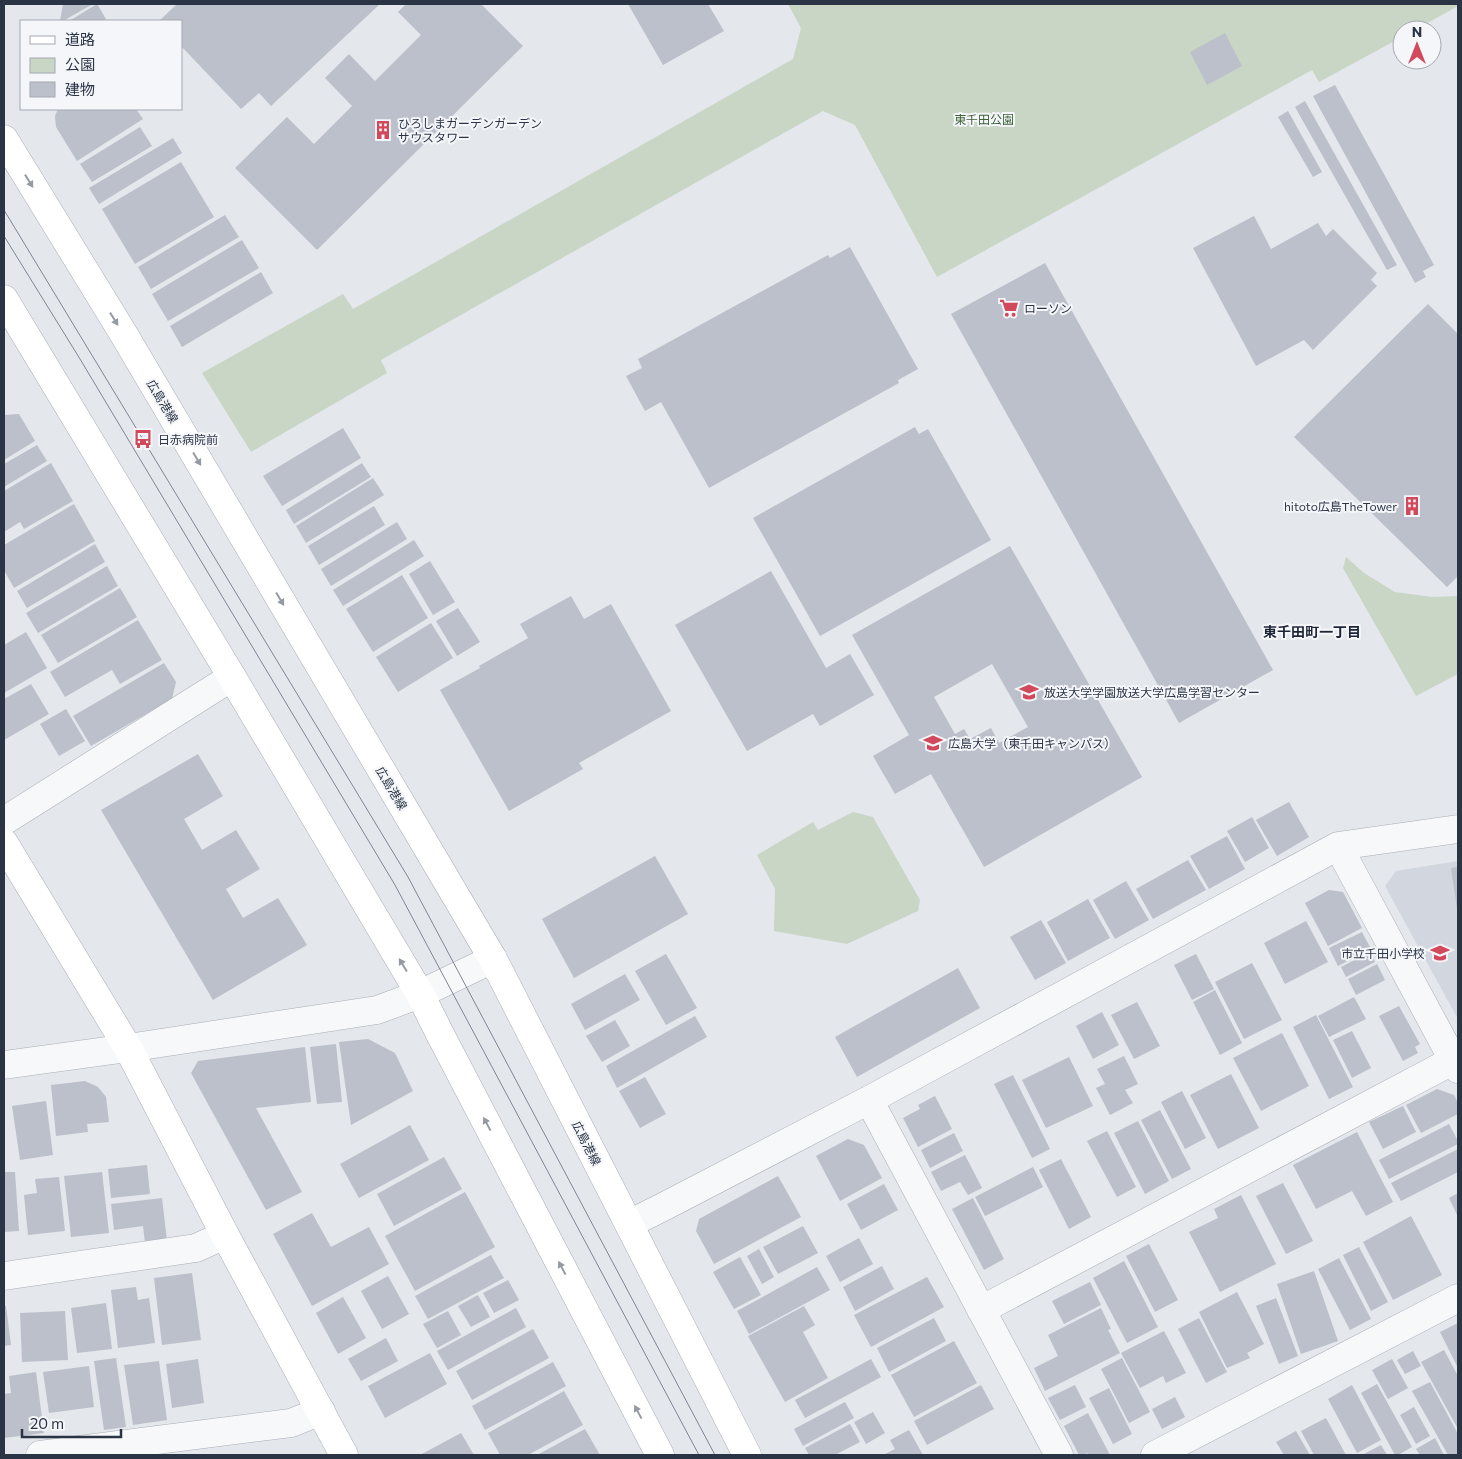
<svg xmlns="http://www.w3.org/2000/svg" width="1462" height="1459" font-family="Commissioner,'Noto Sans JP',sans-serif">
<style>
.built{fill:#d2d6de}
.green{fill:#c9d6c5}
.building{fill:#bbc0ca;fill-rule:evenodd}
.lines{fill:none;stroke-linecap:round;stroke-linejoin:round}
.street-casing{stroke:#a9aeb7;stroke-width:29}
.secondary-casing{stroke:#a9aeb7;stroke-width:29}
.street{stroke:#f7f8fa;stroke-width:28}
.secondary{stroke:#fff;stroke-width:28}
.tram{stroke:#7d8696;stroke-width:1}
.oneway{fill:#959aa2}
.labels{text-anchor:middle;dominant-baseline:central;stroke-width:4;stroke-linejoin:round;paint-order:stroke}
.park-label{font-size:12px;fill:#3f6138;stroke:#f4f6f9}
.poi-label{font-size:12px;fill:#2b3445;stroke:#f4f6f9;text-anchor:start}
.street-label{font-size:12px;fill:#2b3445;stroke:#f4f6f9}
.neighbourhood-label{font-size:14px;font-weight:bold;fill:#1d2536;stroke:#f4f6f9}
</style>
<rect width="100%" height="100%" fill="#e4e7ec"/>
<!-- built -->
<path class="built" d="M1458 861V1019L1385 886 1396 871Z"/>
<!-- green -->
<path class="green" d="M788 4H1458V6L1415 30H1402V37L1319 82 1312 70 937 277 855 125 823 111 381 360 387 373 251 452 202 373 343 294 353 309 793 59 801 28Z
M1346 557 1364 573 1395 592 1433 597 1458 596V674L1416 696 1343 568Z
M853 812 873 817 920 900 918 911 847 944 774 931 775 889 757 855 813 822 818 830Z"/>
<!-- building -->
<path class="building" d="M63 4H93L63 21H60Z
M97 4 106 19 103 21H69Z
M174 4H380L271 106 259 93 241 109 181 46V21H159L176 5Z
M406 4H481L523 46 317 250 235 168 287 117 314 144 352 106 325 78 349 54 375 81 421 35 398 12Z
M628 4H708L724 31 663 65Z
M1225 33 1242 66 1207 85 1190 52Z
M1335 85 1434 265 1423 271 1426 277 1415 283 1313 96Z
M1305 101 1397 265 1387 270 1295 107Z
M58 109H136L143 119 77 161 56 127 55 116Z
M1288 111 1322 172 1313 177 1278 117Z
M140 127 152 146 92 182 80 164Z
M173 138 182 153 99 204 89 188Z
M181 162 214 217 135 264 102 209Z
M225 215 239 237 151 289 138 267Z
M1254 216 1271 249 1318 223 1326 236 1333 229 1377 273 1371 280 1377 286 1313 350 1304 340 1256 366 1193 248Z
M242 240 259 268 168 321 152 294Z
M850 247 918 369 898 380 899 383 709 488 661 402 645 411 626 376 642 368 638 359 828 255 830 258Z
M1045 263 1273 670 1179 723 951 314Z
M261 272 273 293 182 347 170 326Z
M1428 304 1458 334V576L1447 587 1294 437Z
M19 414 35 441 4 460V415Z
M915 427 919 434 928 429 991 540 820 636 753 518Z
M343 428 361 458 282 506 263 476Z
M37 445 47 461 4 487V464Z
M51 463 73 501 24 529 20 522 4 532V491Z
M362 463 371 477 294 524 286 510Z
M373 478 384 495 306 543 296 526Z
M74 504 95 541 14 588 4 570V545Z
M374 506 385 525 319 565 308 546Z
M397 522 407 539 331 586 321 569Z
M414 540 424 556 343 606 333 590Z
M95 544 105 562 27 608 17 591Z
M1010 546 1142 777 984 867 931 774 895 794 873 756 909 735 852 635ZM992 664 1028 727 999 743 991 728 970 739 964 729 955 734 934 697Z
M430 561 455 602 433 615 409 574Z
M107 566 118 586 38 633 26 613Z
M771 571 826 668 850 654 874 695 820 726 813 714 747 751 675 625Z
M402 575 428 618 373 652 346 609Z
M120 588 137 617 58 663 41 635Z
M571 596 584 619 611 604 671 711 579 763 583 769 509 811 440 690 480 668 479 666 528 638 520 624Z
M458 608 480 642 457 656 436 621Z
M138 620 162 660 120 684 112 670 65 697 50 672Z
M431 623 453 658 398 692 376 657Z
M26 632 47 668 4 693V645Z
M164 663 176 682 172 699 91 746 73 716Z
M31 684 49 714 4 740V699Z
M66 709 85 741 59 756 40 724Z
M198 754 223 796 184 819 202 850 236 830 260 869 226 889 243 918 278 898 307 945 213 1000 101 810Z
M1289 802 1309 837 1277 856 1256 820Z
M1252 817 1269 848 1245 862 1227 831Z
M1227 836 1245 869 1209 889 1190 856Z
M655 856 688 914 574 978 542 919Z
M1188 860 1206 890 1153 919 1136 889Z
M1458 867V909H1457L1451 868Z
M1126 881 1149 920 1115 939 1093 900Z
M1329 890 1343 892 1362 928 1328 946 1305 903Z
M1088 899 1110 938 1068 961 1047 922Z
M1041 920 1066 963 1035 980 1010 937Z
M1306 921 1328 962 1285 984 1264 943Z
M1362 932 1371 949 1338 966 1329 948Z
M1370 952 1375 962 1346 977 1341 967Z
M666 954 697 1008 666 1025 635 971Z
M1196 954 1214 989 1192 1000 1174 965Z
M1252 963 1282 1020 1244 1039 1215 982Z
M1377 964 1385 980 1356 995 1348 979Z
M958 968 980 1008 857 1077 835 1037Z
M625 974 640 1000 585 1030 571 1004Z
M1215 990 1242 1043 1220 1055 1193 1002Z
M1354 997 1366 1019 1329 1037 1318 1016Z
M1137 1002 1160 1046 1134 1059 1111 1015Z
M1399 1006 1420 1044 1415 1047 1418 1053 1403 1061 1379 1016Z
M1102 1012 1119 1045 1093 1059 1076 1026Z
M1316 1015 1353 1087 1329 1099 1293 1027Z
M695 1016 707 1037 617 1088 606 1066Z
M615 1020 630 1046 602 1062 586 1036Z
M1352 1031 1371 1068 1352 1078 1333 1040Z
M1282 1033 1309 1086 1261 1111 1233 1058Z
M368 1039 395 1053 413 1091 351 1125 339 1042Z
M336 1044 342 1102 317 1104 310 1047Z
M305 1047 311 1102 256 1108 302 1192 266 1210 191 1073 198 1061Z
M1124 1056 1138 1084 1125 1090 1133 1103 1110 1115 1096 1088 1105 1084 1097 1069Z
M1069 1057 1093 1106 1046 1128 1022 1080Z
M1231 1074 1259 1128 1218 1149 1190 1095Z
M1013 1075 1050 1149 1032 1158 994 1084Z
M645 1077 666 1114 640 1128 619 1091Z
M85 1081 98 1087 106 1097 109 1122 87 1124 88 1132 56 1136 51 1085Z
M1437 1089 1454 1095 1458 1103V1114L1421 1133 1406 1105Z
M1182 1091 1206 1138 1185 1149 1161 1102Z
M935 1096 952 1129 918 1147 903 1118 920 1109 918 1105Z
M46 1101 53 1155 20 1160 12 1106Z
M1403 1106 1416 1132 1383 1149 1369 1122Z
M1160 1110 1191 1169 1172 1179 1141 1120Z
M1138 1121 1169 1181 1145 1194 1114 1133Z
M1449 1124 1458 1141V1144L1389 1179 1379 1160Z
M410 1125 429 1160 359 1198 340 1164Z
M1107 1131 1136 1187 1117 1197 1087 1141Z
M1357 1132 1393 1202 1366 1216 1352 1191 1316 1209 1293 1165Z
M954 1133 963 1151 930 1168 921 1150Z
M848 1139 864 1145 882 1178 840 1201 816 1156Z
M1458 1149V1172L1401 1201 1391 1183Z
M965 1155 982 1188 968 1195 960 1182 941 1191 931 1172Z
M444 1157 462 1189 394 1226 377 1194Z
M1061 1159 1091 1217 1069 1229 1039 1170Z
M147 1165 150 1194 111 1198 108 1169Z
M1033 1167 1043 1187 985 1216 975 1197Z
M4 1172H15L19 1231 4 1232Z
M102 1172 109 1233 71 1237 64 1176Z
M778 1176 801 1217 714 1264 696 1231 699 1219Z
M59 1177 65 1231 28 1235 24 1195 37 1193 35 1179Z
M1283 1183 1313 1241 1286 1254 1256 1196Z
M884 1184 898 1210 861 1230 847 1204Z
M465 1192 495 1247 415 1291 385 1236Z
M1458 1193V1217L1449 1198Z
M1241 1195 1276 1264 1220 1292 1189 1232 1218 1218 1214 1209Z
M162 1198 167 1241 145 1243 143 1226 114 1230 111 1204Z
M973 1198 1004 1259 984 1270 952 1209Z
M312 1213 331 1247 369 1227 389 1264 312 1306 273 1234Z
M1411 1216 1442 1275 1393 1300 1363 1242Z
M803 1226 818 1253 778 1274 763 1247Z
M859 1238 873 1264 840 1282 826 1256Z
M1149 1244 1178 1300 1155 1312 1126 1256Z
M1359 1247 1388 1302 1371 1311 1343 1255Z
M759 1249 774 1277 762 1284 747 1256Z
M491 1255 504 1278 428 1319 415 1296Z
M740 1257 761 1295 734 1309 713 1272Z
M1339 1258 1371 1319 1350 1330 1318 1269Z
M1124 1261 1158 1327 1127 1343 1093 1278Z
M882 1266 894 1289 855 1311 843 1287Z
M817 1267 830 1290 749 1334 737 1311Z
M1314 1271 1338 1341 1301 1354 1277 1284Z
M192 1273 201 1340 162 1345 154 1278Z
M388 1276 409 1314 382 1329 361 1291Z
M927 1277 944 1307 871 1347 854 1315Z
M508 1280 519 1300 494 1313 483 1293Z
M1090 1282 1101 1305 1064 1324 1052 1301Z
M136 1287 138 1300 149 1298 155 1343 118 1348 111 1290Z
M1237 1292 1264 1344 1247 1353 1250 1358 1227 1368 1199 1312Z
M478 1295 490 1317 471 1327 458 1306Z
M343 1297 366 1338 338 1354 316 1313Z
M1276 1298 1298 1356 1279 1364 1256 1306Z
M106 1303 112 1349 77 1353 71 1308Z
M4 1306H6L11 1345 4 1346Z
M804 1306 815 1325 803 1332 828 1378 785 1402 748 1336Z
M516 1308 526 1327 448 1370 437 1351Z
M1101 1308 1111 1329 1108 1330 1120 1353 1045 1391 1034 1368 1058 1356 1048 1335Z
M65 1311 68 1360 22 1362 20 1313Z
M448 1311 461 1335 437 1348 423 1324Z
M934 1318 946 1341 889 1372 877 1348Z
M1199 1318 1227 1372 1206 1383 1178 1329Z
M1458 1323V1368L1440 1332Z
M533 1329 549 1358 472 1400 456 1371Z
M1164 1331 1186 1373 1166 1383 1163 1376 1140 1388 1121 1353Z
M386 1338 398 1361 361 1381 348 1359Z
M954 1341 977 1383 914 1417 891 1375Z
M1444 1350 1458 1376V1429L1421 1362Z
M1413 1351 1421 1366 1405 1374 1397 1360Z
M430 1353 447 1384 385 1418 368 1386Z
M116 1358 126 1427 104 1430 94 1361Z
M1122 1358 1150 1412 1129 1423 1101 1369Z
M198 1359 204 1403 172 1408 166 1364Z
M871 1359 881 1377 805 1418 795 1400Z
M1392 1359 1408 1388 1388 1399 1372 1370Z
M159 1361 167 1420 133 1425 124 1365Z
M553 1362 566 1386 485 1430 472 1406Z
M89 1366 94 1407 49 1413 43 1372Z
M36 1372 44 1433 4 1438V1394L11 1393 9 1376Z
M1430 1382 1458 1434V1455H1448L1412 1391Z
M1377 1384 1412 1447 1398 1455H1395L1361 1393Z
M981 1385 994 1409 927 1445 914 1421Z
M1075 1385 1086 1407 1060 1420 1048 1398Z
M1352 1385 1381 1440 1357 1453 1328 1399Z
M1109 1388 1132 1434 1113 1444 1089 1398Z
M564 1391 583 1425 528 1455H500L488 1433Z
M1175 1397 1185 1417 1162 1429 1152 1409Z
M845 1402 854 1418 803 1446 794 1429Z
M1414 1407 1430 1436 1416 1444 1400 1415Z
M873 1412 885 1433 866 1444 854 1422Z
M1088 1413 1110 1455H1088L1087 1453 1083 1455H1079L1064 1426Z
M1326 1418 1346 1455H1314L1301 1431Z
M850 1424 860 1442 835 1455H809L805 1448Z
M585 1429 600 1455H537Z
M909 1430 923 1455H883L895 1449 890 1440Z
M1296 1431 1310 1455H1284L1276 1442Z
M461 1433 474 1455H420Z
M1435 1438 1444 1455H1420L1416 1449Z
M1381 1445 1387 1455H1362Z"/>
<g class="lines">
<!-- street casing -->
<g class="street-casing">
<path id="street" d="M4 821 232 677
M1338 846 1458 1069
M4 1065 128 1048 377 1010 420 994 493 959
M869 1100 1059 1455
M629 1224 663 1207 869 1100 1338 846 1458 829
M4 1276 196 1248 225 1235
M981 1310 1454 1060
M40 1455 291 1423 321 1411
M1155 1455 1458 1298"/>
</g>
<!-- secondary casing -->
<g class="secondary-casing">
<path id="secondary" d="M4 139 123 333 493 959 747 1455
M4 299 232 677 420 994 440 1034 660 1455
M4 843 128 1048 225 1235 344 1455"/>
</g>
<!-- street -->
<use href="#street" class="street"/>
<!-- secondary -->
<use href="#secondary" class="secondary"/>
<!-- tram -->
<path class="tram" d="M4 210 408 877 715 1455
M4 236 80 359 395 885 699 1455"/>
</g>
<!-- one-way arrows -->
<defs><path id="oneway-solid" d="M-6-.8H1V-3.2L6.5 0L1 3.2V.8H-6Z" transform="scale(1.25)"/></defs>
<g class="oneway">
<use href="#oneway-solid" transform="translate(29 181) rotate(58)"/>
<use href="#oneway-solid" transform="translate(114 319) rotate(58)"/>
<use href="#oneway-solid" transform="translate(197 459) rotate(59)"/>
<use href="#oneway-solid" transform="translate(280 599) rotate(59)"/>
<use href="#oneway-solid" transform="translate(403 965) rotate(-121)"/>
<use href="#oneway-solid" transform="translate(487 1124) rotate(-118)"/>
<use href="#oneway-solid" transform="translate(562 1268) rotate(-118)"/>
<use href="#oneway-solid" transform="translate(638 1412) rotate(-118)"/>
</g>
<!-- icons -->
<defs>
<g id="building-bare" transform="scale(1.5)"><path d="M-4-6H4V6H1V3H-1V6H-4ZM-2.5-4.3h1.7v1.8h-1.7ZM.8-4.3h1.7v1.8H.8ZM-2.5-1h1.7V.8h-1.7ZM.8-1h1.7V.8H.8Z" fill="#d1495b" stroke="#f4f6f9" stroke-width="2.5" paint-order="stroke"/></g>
<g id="supermarket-bare" transform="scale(1.5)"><path d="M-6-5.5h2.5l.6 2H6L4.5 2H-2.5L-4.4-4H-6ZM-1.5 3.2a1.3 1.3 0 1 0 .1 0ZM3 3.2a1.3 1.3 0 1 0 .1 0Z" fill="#d1495b" stroke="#f4f6f9" stroke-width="2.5" paint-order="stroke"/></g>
<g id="bus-bare" transform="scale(1.5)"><path d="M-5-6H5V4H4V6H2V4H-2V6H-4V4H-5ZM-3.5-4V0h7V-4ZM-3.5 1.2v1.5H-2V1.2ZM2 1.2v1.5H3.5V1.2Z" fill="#d1495b" stroke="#f4f6f9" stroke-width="2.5" paint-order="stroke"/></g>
<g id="university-bare" transform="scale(1.5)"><path d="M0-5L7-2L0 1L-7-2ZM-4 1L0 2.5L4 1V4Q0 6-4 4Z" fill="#d1495b" stroke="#f4f6f9" stroke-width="2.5" paint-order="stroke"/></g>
<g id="school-bare" transform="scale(1.5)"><path d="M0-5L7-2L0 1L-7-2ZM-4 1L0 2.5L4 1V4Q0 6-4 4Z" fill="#d1495b" stroke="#f4f6f9" stroke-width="2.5" paint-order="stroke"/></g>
</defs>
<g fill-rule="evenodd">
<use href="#building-bare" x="383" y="130"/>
<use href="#supermarket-bare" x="1009" y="308"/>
<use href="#bus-bare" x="143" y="439"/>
<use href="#building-bare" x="1412" y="506"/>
<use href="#university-bare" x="1029" y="692"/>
<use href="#university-bare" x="933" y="743"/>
<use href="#school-bare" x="1440" y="953"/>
</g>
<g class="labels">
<!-- park labels -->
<g class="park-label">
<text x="984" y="119">東千田公園</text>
</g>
<!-- poi labels -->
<g class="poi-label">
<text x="398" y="123">ひろしまガーデンガーデン<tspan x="398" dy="14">サウスタワー</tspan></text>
<text x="1024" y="308">ローソン</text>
<text x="158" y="439">日赤病院前</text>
<text x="1397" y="506" text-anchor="end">hitoto広島TheTower</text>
<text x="1044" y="692">放送大学学園放送大学広島学習センター</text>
<text x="948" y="743">広島大学（東千田キャンパス）</text>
<text x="1425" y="953" text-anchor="end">市立千田小学校</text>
</g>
<!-- street labels -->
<g class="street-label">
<text transform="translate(163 401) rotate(59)">広島港線</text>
<text transform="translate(392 788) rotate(59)">広島港線</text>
<text transform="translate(587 1143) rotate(63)">広島港線</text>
</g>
<!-- neighbourhood labels -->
<g class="neighbourhood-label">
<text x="1312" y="631">東千田町一丁目</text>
</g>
</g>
<!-- border -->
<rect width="1462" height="1459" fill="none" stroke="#2b3445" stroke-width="10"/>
<!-- legend -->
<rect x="20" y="20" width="162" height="90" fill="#f4f6f9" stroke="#a4a8b1"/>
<rect x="30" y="36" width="25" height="8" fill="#ffffff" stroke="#a4a8b1"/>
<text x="65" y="45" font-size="15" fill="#2b3445">道路</text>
<rect x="30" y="58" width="25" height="15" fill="#c9d6c5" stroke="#a4a8b1"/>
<text x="65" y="70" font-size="15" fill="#2b3445">公園</text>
<rect x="30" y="82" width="25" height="15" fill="#bbc0ca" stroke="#a4a8b1"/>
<text x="65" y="95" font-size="15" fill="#2b3445">建物</text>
<!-- north arrow -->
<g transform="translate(1417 45)"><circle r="24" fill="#f4f6f9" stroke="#a4a8b1"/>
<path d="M0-4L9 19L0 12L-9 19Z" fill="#d1495b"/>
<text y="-8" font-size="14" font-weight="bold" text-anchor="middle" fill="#2b3445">N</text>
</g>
<!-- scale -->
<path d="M22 1429v8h99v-8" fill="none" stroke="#2b3445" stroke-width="2.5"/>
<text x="30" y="1429" font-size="15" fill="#2b3445" stroke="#f4f6f9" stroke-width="4" paint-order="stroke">20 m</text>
</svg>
